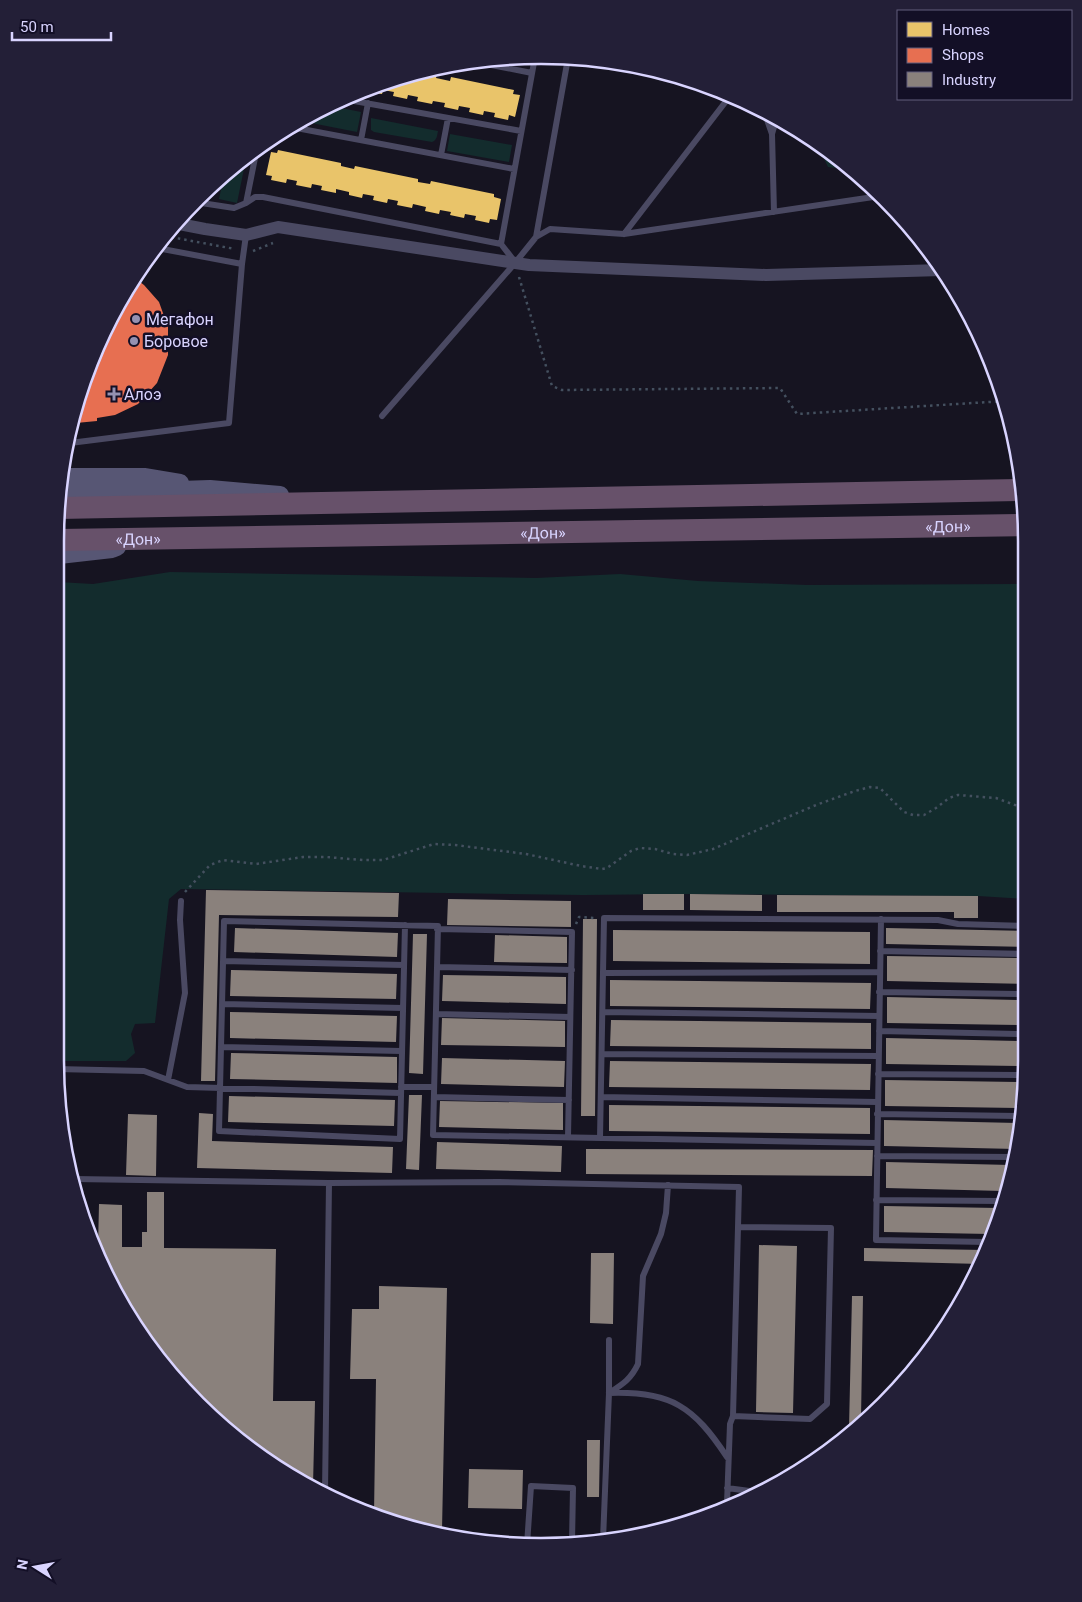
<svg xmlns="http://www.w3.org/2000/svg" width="1082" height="1602" font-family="Roboto,sans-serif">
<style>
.green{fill:#132c2d}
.homes{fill:#e9c46a}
.shops{fill:#e76f51}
.industry{fill:#8a817c}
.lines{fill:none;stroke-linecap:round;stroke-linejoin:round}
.path{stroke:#44505f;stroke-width:2.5;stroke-dasharray:2.5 4;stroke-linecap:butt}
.lane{stroke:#4a4962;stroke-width:6}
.street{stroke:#4a4962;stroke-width:12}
.secondary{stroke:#575674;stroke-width:18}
.highway{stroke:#67516a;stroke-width:22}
.poi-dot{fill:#9591b1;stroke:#130f26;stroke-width:2}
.labels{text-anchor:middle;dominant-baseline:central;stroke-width:5;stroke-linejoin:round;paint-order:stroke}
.poi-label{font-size:16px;fill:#d9d4ff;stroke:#130f26;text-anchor:start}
.street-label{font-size:16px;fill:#d9d4ff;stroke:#130f26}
.rim{fill:none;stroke:#d9d4ff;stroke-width:2.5}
</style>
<rect width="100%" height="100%" fill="#161421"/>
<!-- green -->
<path class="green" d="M326 105 361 112 357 132 301 121Z
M371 118 438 131C437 136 437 140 432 142L374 132 371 130Z
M450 134 512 145 509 162 447 151Z
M817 144 853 170 828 167Z
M247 154 237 203 219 199 224 175Z
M170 572 536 578 620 574 698 581 807 585 1026 584 1024 899 978 896 684 894 583 895 181 889 169 899 155 1023 135 1024 131 1034 135 1053 126 1061H55L58 582 93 584Z"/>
<!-- homes -->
<path class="homes" d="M415 71H420L437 74 436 78 450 81 451 77 514 90 513 94 520 95 515 117 509 115 508 120 494 117 495 113 484 111 483 115 469 112 470 108 459 106 458 110 444 107 445 103 433 101 432 104 417 101 418 97 408 95 407 99 393 96 394 92 383 90 382 94 368 92 369 89Z
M278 150 341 163V166L354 169 355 166 418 179V182L430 184 431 181 494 194V197L501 199 497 220 490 219 489 223 475 220 476 216 465 214 464 218 450 215 451 212 440 210 439 214 425 211 426 207 413 204 412 208 397 205 398 201 388 199 387 203 373 200 374 196 363 194 362 198 349 195V192L336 189V193L321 190 322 186 312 184 311 188 296 185 297 181 287 179 286 183 271 180 272 176 266 175 271 152 277 153Z"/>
<!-- shops -->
<path class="shops" d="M136 279 144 285 159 302 168 327V355L157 383 138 404 115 415 97 418V421L76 423 105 326Z"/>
<!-- industry -->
<path class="industry" d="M206 890 399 893 398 917 219 915 215 1081H201Z
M643 894H684V910H643Z
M690 894 762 895V911L690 910Z
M777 895 978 896V918H954V912H777Z
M448 899 571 901V927L447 925Z
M583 919H597L595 1116H581Z
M235 928 398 933 397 957 234 952Z
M886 928 1024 931V947L886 944Z
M613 930 870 932V964L613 961Z
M413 934H427L423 1074 409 1073Z
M495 935 567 937V963L494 962Z
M887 956 1024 958V984L887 981Z
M231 970 397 974 396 999 230 996Z
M443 975 566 977V1004L442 1001Z
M610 980 871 983 870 1009 610 1006Z
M887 997 1023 1000V1025L887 1023Z
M230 1012 397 1016 396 1042 230 1038Z
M442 1018 565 1021V1047L441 1045Z
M611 1020 871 1023V1049L610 1046Z
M886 1038 1023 1041V1066L886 1064Z
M231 1053 397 1057V1083L230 1079Z
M442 1058 565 1061 564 1087 441 1084Z
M610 1061 871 1064 870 1090 609 1087Z
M885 1080 1023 1082V1108L885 1106Z
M409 1095H422L419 1170 406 1169Z
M229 1096 395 1100 394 1126 228 1122Z
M440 1101 563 1103V1130L439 1127Z
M609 1105 870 1108V1134L609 1131Z
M199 1113 213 1114 212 1141 393 1147 392 1173 197 1168Z
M128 1114 157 1115 156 1176 126 1175Z
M884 1120 1023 1123V1125L1016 1149 884 1146Z
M437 1142 562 1146 561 1172 436 1169Z
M586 1149 873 1150 872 1176 586 1174Z
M886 1162 1011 1165 1003 1191 886 1188Z
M147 1192H164V1248L276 1249 273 1401H315L313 1486 245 1446 137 1331 95 1247H98L99 1204 122 1205V1247H142V1232H147Z
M884 1206 998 1208 990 1234 884 1232Z
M759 1245 797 1246 793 1413 756 1412Z
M864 1248 985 1250 981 1264 864 1261Z
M591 1253H614L613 1324 590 1323Z
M379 1286 447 1288 442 1530 374 1514 376 1379H350L352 1309H379Z
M852 1296H863L861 1419 849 1428Z
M587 1440H600L599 1497H587Z
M469 1469 523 1470 522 1509 468 1508Z"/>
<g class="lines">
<!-- path -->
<path class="path" d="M165 236 235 249
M253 251 273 243
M519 277 552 386 562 390 780 388 797 414 1005 401
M185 892 210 865 223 860 256 864 303 857H326L363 860H383L434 844 455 845 526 854 581 866 602 869 607 868 631 851 640 848 655 849 673 854 687 855 713 849 816 805 855 791 870 787 880 788 904 812 913 815H924L936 808 949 798 958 795 996 798 1015 805 1024 806
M576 924 579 917 594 918"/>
<!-- lane -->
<path class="lane" d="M476 62 532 73
M343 99 521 131
M764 111 772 134
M291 127 514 169
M361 140 368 103
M441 155 448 118
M195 202 234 208 246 203 257 148
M246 203 255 197H263L501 244 515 262
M774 212 772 134 777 117
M624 234 730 96
M536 237 568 58
M501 244 535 57
M157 248 242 264
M382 416 515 263 536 237 550 229 624 234 880 196
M70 443 229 423 242 264 246 235
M881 919 876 1240 987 1242
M405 925 400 1139 219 1131 224 921 438 926 433 1135 877 1143
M437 929 572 932 568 1137
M880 951 1024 954
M223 961 404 965
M437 967 572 970
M603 973 880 972
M879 992 1023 994
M223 1004 403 1008
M603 1012 879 1016
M436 1014 570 1017
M879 1031 1023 1034
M221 1047 401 1051
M602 1054 878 1056
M56 1069 144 1071 187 1087 401 1093
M878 1074 1023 1075
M168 1080 185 993 180 920 181 901
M401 1087H434
M434 1097 569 1100
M601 1097 877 1102
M877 1114 1023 1116
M600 1138 604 918 938 920 958 924 1024 926
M877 1156 1013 1157
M74 1179 329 1183 499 1182 739 1187 738 1227
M876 1200 1000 1201
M609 1393C623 1384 631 1379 638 1364L643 1276 661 1234 666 1213 668 1185
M610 1393C671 1391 694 1407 727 1457
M727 1488 757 1492
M325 1492 329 1183
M727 1503 730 1424 733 1416 738 1227 831 1228 827 1404 810 1419 733 1416
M603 1540 609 1393V1340
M500 1544 525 1545
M527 1545 531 1486 573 1488 572 1542"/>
<!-- street -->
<path class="street" d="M174 223 205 229 246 235 278 227 529 265 766 275 942 270"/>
<!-- secondary -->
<path class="secondary" d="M59 477H144L180 483
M59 494 210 489 280 495
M59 555 112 549 117 547"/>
<!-- highway -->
<g class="highway">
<path d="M59 508 1023 490"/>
<path id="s1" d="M59 540 1026 525"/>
</g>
</g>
<!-- markers -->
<g class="poi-dot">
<circle cx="136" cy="319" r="5"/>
<circle cx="134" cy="341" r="5"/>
<path d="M111.5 386.5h5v5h5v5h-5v5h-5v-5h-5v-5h5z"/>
</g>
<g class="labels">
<!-- poi labels -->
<g class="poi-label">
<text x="146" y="319">Мегафон</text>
<text x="144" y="341">Боровое</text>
<text x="124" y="394">Алоэ</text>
</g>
<!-- street labels -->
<g class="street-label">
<text stroke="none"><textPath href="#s1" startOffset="889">«Дон»</textPath></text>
<text stroke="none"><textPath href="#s1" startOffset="484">«Дон»</textPath></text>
<text stroke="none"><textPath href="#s1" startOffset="79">«Дон»</textPath></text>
</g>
</g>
<!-- crop -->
<path d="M0 0H1082V1602H0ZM541 64H541A477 477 0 0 1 1018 541V1061A477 477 0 0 1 541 1538H541A477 477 0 0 1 64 1061V541A477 477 0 0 1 541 64Z" fill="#231f37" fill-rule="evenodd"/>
<path class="rim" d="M541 64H541A477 477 0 0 1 1018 541V1061A477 477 0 0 1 541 1538H541A477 477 0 0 1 64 1061V541A477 477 0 0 1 541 64Z"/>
<!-- legend -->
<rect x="897" y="10" width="175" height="90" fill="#130f26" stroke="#625e7d"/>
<rect x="907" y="22" width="25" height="15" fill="#e9c46a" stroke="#625e7d"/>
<text x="942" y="35" font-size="15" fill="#d9d4ff">Homes</text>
<rect x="907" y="48" width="25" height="15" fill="#e76f51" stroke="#625e7d"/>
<text x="942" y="60" font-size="15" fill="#d9d4ff">Shops</text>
<rect x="907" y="72" width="25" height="15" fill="#8a817c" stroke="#625e7d"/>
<text x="942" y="85" font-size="15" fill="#d9d4ff">Industry</text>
<!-- north arrow -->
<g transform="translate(35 1567) rotate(281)" stroke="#130f26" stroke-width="4" paint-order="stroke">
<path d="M0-4L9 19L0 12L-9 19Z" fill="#d9d4ff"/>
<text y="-8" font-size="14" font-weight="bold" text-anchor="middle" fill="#d9d4ff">N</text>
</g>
<!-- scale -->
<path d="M12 32v8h99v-8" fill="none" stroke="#d9d4ff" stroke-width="2.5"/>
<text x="20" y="32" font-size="15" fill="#d9d4ff" stroke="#130f26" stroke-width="4" paint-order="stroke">50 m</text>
</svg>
